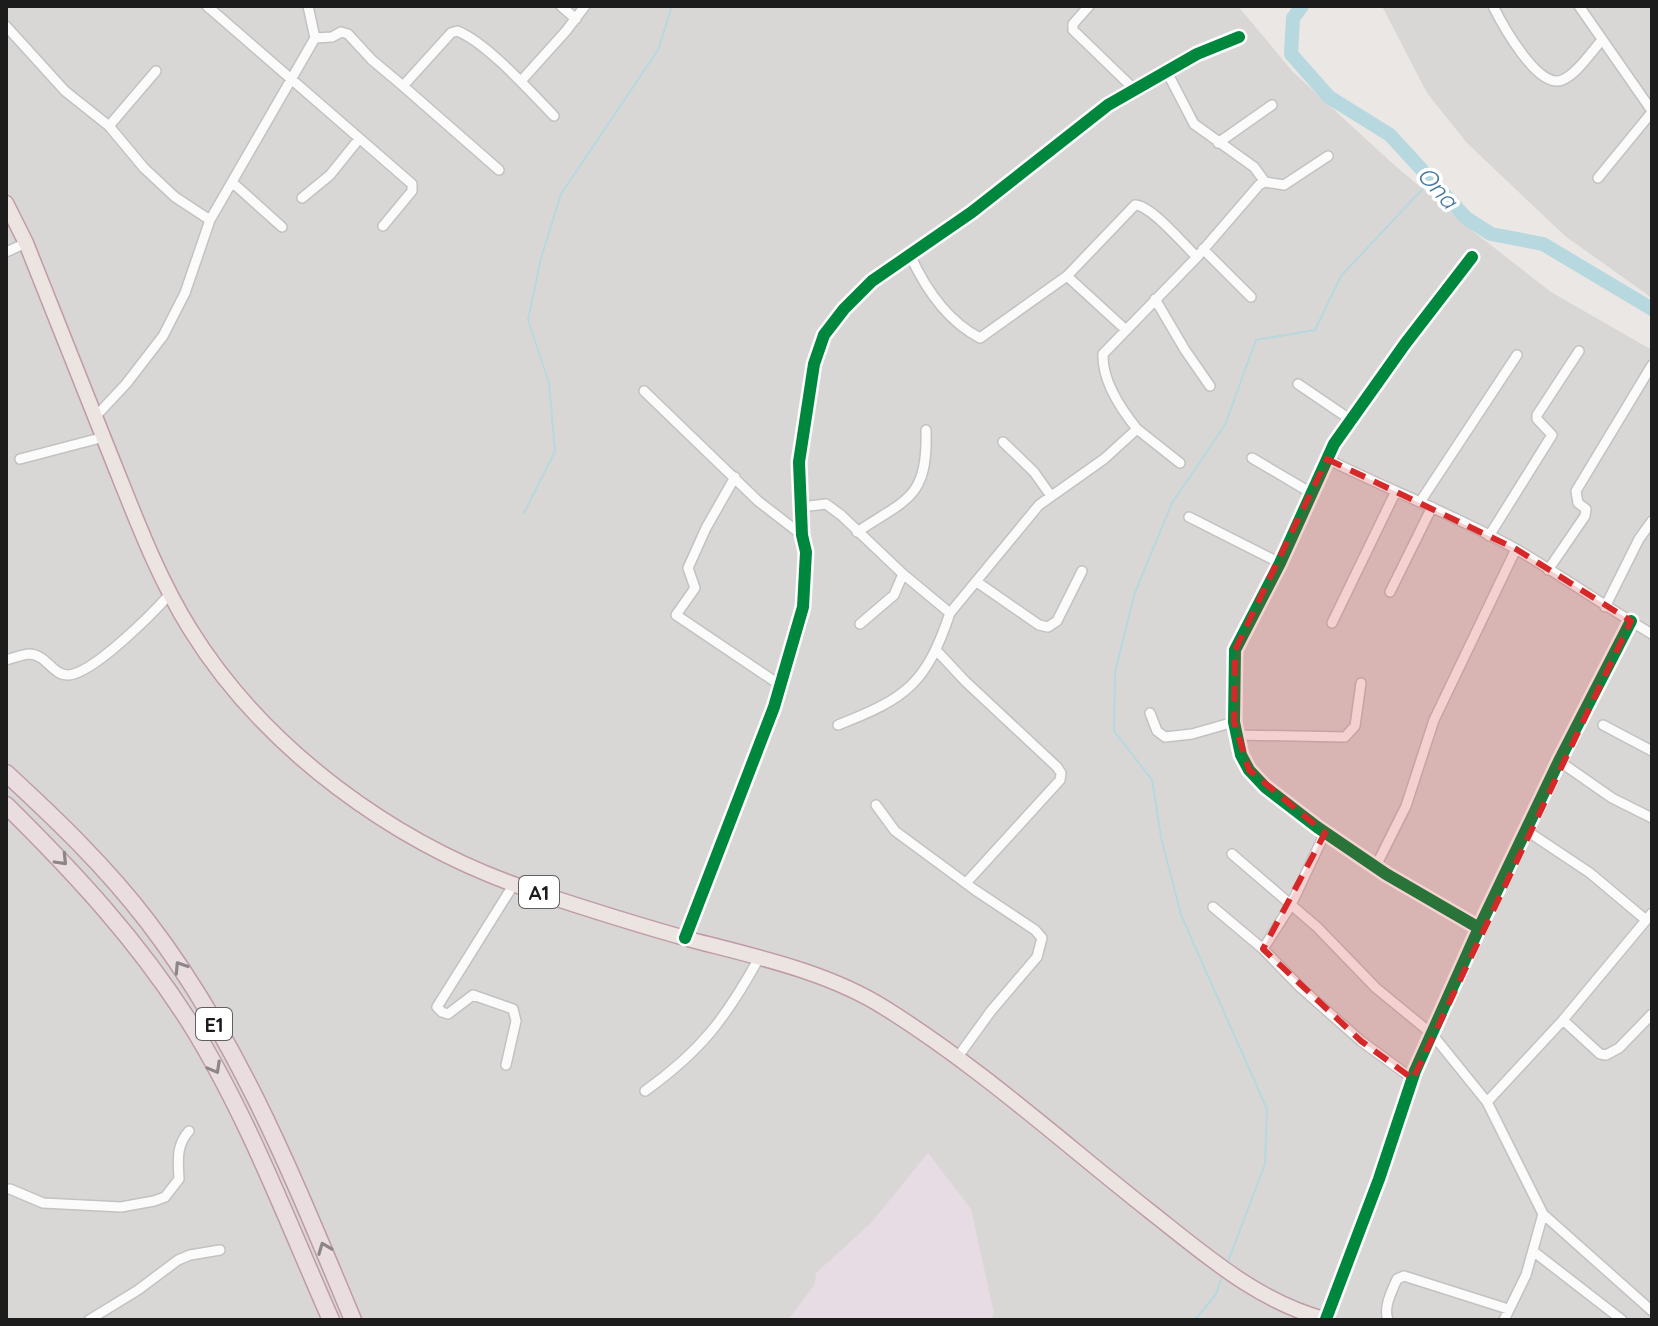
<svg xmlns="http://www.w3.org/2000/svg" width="1658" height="1326" font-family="Quicksand,sans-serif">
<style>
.residential{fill:#d9d7d6}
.industrial{fill:#e8dce4}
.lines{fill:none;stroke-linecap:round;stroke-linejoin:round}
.stream{stroke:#b7d8de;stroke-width:2}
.river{stroke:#b7d8de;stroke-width:14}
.minor-casing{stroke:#c3c2c0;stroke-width:12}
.trunk-casing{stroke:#bf9ba8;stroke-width:17}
.motorway-casing{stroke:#bf9ba8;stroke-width:19}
.minor{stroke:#fcfbfb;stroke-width:9}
.trunk{stroke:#ece4e1;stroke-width:14}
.motorway{stroke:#e9dde0;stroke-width:16}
.cycleway-casing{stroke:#fff;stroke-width:17}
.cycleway{stroke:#00873e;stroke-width:12}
.oneway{stroke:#8d8688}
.marked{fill:#d62828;fill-opacity:0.2;stroke:#d62828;stroke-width:6;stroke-dasharray:16 10;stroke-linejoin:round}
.labels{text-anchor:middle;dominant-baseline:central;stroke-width:7;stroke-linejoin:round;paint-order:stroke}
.shield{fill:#fff;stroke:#606060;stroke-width:2}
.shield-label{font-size:20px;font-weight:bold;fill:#1c1c1c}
.water-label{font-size:24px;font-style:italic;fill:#467aa2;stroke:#fff}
</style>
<rect width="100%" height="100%" fill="#eae7e4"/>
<!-- residential -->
<path class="residential" d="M6 6H1238L1293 72 1392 163 1474 232 1551 292 1652 350V1320H6Z
M1382 6H1652V298L1565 236 1467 143 1427 93Z"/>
<!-- industrial -->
<path class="industrial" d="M928 1153 971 1209 994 1314 989 1320H788L815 1284 816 1273 871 1223Z"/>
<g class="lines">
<!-- stream -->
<path class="stream" d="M524 513 555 451 549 383 528 320 541 258 561 194 658 50 672 6
M1227 1264 1265 1164 1267 1109 1181 915 1161 837 1152 780 1114 731 1115 673 1134 595 1172 503 1225 425 1256 340 1315 330 1341 276 1431 180
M1195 1320 1216 1294 1223 1274"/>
<!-- river -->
<path class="river" d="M1302 6 1293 18 1291 54 1329 97 1390 135 1466 218 1491 234 1543 244 1652 309"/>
<!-- minor casing -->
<g class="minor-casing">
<path id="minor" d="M207 6 412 184V191L383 226
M561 6 576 19
M1089 6 1073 24V30L1134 89
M1493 6C1502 24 1538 90 1562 80 1577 74 1591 52 1602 40
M1579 6 1652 111
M6 26 65 91 109 126 144 168 175 197 210 220
M315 38 332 37 341 32 348 34 372 60 403 86 451 33 457 31C485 41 532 93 554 116
M1167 72 1194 124 1254 167 1265 182
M521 81 566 31 585 6
M403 86 499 170
M109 126 156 71
M1218 143 1272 105
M1598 178 1652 112
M233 183 282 227
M302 198 330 175 359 139
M1203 249 1251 297
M6 252 26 243
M910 255C925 288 947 321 980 338L1067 276 1135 205C1151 205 1184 245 1197 257
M1472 257 1405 344 1334 444 1280 563 1235 650 1234 722 1241 755 1249 770 1265 787 1317 827 1386 874 1479 928
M1067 276 1126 330
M1155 299 1185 350 1210 386
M1298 384 1351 420
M644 391 758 501 802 535
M95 417 126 384 163 336 185 293 210 220 315 38 308 6
M1137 429 1180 463
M1003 442 1034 472 1051 496
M1252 458 1313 494
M20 459 104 437
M1327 459C1389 490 1455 515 1516 549 1562 576 1606 607 1652 634
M735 477 706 528 688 568 695 588 676 615 780 685
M1420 502 1517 355
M801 507 826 504 841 515 903 574 950 613 1039 505 1104 459 1137 429C1120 408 1102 381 1103 354L1197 257 1259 185 1265 182 1284 185 1328 156
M1189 517 1280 563
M857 532C908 498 928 498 926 430
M1489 536 1552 435 1537 419V415L1579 351
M1548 570 1585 516 1586 509 1578 503 1576 491 1652 365
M977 582 1039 625 1048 627 1057 621 1082 571
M1390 592 1432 507
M1605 607 1639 539 1652 521
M1332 623 1395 493
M860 624 894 595 903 574
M937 651 965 681 1057 767 1061 773 1060 780 966 883
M6 660C14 658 23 654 30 654 47 655 52 675 68 675 93 674 153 613 170 594
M1150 713 1157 731 1165 737 1192 734 1234 722
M838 725C907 698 926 684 950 613
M1603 725 1652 751
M1236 735 1345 737 1355 726 1361 683
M1559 761 1612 798 1652 818
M876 805 895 831 975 890 1035 930 1042 938 1037 957 991 1011 957 1058
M1527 831 1590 873 1646 920
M1232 854 1317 927 1376 988 1432 1034 1487 1102 1543 1214 1652 1311
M1376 866 1406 806 1434 720 1516 549
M1213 907 1263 949 1301 988 1361 1041 1413 1079
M685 938 774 707 803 607 806 552 802 535 799 462 814 364 824 335 844 309 872 281 972 212 1108 105 1197 54 1239 37
M1263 949 1291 905 1325 833
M1563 1020 1600 1054 1606 1055 1619 1048 1652 1014
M506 1065 516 1021 513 1009 473 995 448 1014 442 1012 437 1007 514 884
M645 1091C701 1051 726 1018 759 958
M1487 1102 1563 1020 1652 913
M10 1189 43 1203 121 1207 154 1201 165 1197 179 1179C178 1161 176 1145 189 1131
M1533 1251 1622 1320
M1326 1319 1379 1179 1415 1071 1479 928 1559 761 1631 621
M89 1320 138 1290 178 1260 190 1255 220 1250
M1388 1320C1383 1307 1392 1291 1397 1279L1404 1276 1508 1309
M1504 1320 1526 1275 1543 1214"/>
</g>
<!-- trunk casing -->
<g class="trunk-casing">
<path id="trunk" d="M6 203 26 243C55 315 84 387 112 459 135 516 157 576 190 629 265 750 396 845 530 890 584 908 638 925 692 940 757 957 828 972 885 1008 978 1066 1061 1141 1147 1209 1202 1252 1258 1303 1328 1320"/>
</g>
<!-- motorway casing -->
<g class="motorway-casing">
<path id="motorway" d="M6 773C56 819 106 867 148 922 240 1042 295 1182 353 1320
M6 805C75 873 138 941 190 1023 248 1116 287 1221 331 1320"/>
</g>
<!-- minor -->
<use href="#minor" class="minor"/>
<!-- trunk -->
<use href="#trunk" class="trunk"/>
<!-- motorway -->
<use href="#motorway" class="motorway"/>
<!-- cycleway casing -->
<g class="cycleway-casing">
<path id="cycleway" d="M1472 257 1405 344 1334 444 1280 563 1235 650 1234 722 1241 755 1249 770 1265 787 1317 827 1386 874 1479 928
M685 938 774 707 803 607 806 552 802 535 799 462 814 364 824 335 844 309 872 281 972 212 1108 105 1197 54 1239 37
M1326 1319 1379 1179 1415 1071 1479 928 1559 761 1631 621"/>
</g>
<!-- cycleway -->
<use href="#cycleway" class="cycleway"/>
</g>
<!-- one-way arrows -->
<defs><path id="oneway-chevron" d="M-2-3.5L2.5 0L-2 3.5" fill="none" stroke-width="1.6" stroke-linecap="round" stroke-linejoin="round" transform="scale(2)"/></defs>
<g class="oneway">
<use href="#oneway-chevron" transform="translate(62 860) rotate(46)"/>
<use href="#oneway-chevron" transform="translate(180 967) rotate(-123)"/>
<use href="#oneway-chevron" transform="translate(215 1068) rotate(61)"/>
<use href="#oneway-chevron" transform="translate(324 1248) rotate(-111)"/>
</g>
<!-- marked area -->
<path class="marked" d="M1327 459 1516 549 1631 621 1413 1079 1361 1041 1263 949 1325 833 1249 770 1234 722 1235 650Z"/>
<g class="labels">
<!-- shield labels -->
<g class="shield">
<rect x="519" y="876" width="40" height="32" rx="6"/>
<rect x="196" y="1008" width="36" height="32" rx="6"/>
</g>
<g class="shield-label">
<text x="539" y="892">A1</text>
<text x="214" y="1024">E1</text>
</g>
<!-- water labels -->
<g class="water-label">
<text transform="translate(1438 187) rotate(48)">Ona</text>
</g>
</g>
<!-- border -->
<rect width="1658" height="1326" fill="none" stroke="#1c1c1c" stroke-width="16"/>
</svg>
